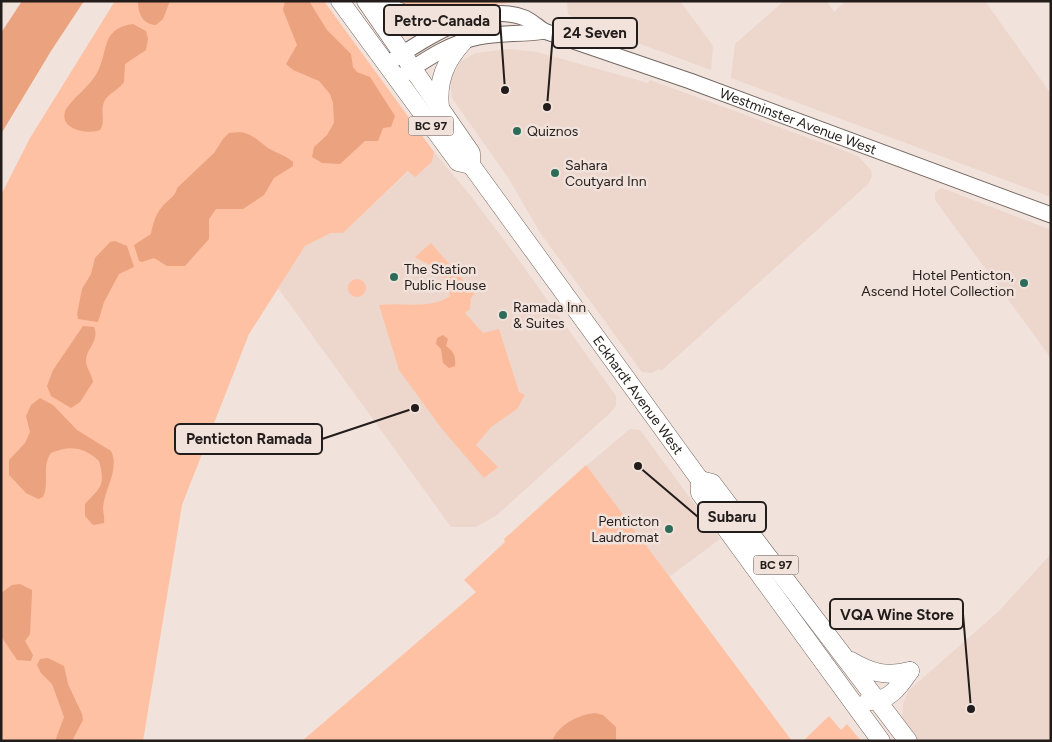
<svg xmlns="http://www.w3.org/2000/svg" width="1052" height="742" font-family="Figtree,sans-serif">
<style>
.built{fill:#edd6cc}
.green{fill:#ffc1a3}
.water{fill:#eba27e}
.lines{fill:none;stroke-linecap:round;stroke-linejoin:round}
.major-casing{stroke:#746761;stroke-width:17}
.highway-casing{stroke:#746761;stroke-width:19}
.major{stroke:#fff;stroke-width:15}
.highway{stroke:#fff;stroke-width:18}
.poi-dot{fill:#2d6c59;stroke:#f1e2db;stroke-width:2}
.labels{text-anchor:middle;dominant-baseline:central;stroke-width:5;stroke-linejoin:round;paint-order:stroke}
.shield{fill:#f1e2db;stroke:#605754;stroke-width:1}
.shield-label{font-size:12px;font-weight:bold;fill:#221c1a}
.street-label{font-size:14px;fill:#221c1a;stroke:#f1e2db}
.poi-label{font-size:14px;fill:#221c1a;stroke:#f1e2db;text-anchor:start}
.leader{fill:none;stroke:#221c1a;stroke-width:2}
.callout-dot{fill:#221c1a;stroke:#f1e2db;stroke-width:2}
.callout{fill:#f1e2db;stroke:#221c1a;stroke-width:2}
.callout-label{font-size:15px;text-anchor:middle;font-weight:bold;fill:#221c1a}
</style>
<rect width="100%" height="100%" fill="#f1e2db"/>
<!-- built -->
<path class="built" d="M567 1H680L713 46 711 70 578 21 568 14Z
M784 1H827L834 12 846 1H985L1051 94V197L731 78 735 44Z
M509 49 537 52 648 83 650 80 858 156 871 170 872 176 868 184 661 371 659 369 652 373 642 372 541 234 509 179 452 98 450 80 461 61 476 53Z
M434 152 470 195 513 252 616 396V406L610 413 497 515 476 527H451L278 288 305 246 331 233H343L409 171 415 176 432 162Z
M942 188 1051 230V358L935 200V192Z
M630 429 640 430 720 539 669 577 586 466Z
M1051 554V741H916L902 721 903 704 909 690 998 612Z"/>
<!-- green -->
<path class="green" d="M115 1H324L434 152 432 162 415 177 408 171 343 233H331L305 246 249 334 182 505 143 741H1V195L30 138Z
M394 1H528L428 11 414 9Z
M431 243 475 294 471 298 470 309 465 313 483 333 499 329 519 392 525 395 517 409 491 427 476 445 498 467 484 478 442 429 399 370 379 305C403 302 430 310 450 296 444 269 437 270 415 257Z
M348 288a9 9 0 1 1 18 0a9 9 0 1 1-18 0Z
M586 465 792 741H302L476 592 464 580 505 542 504 539Z
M829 716 841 730 847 724 861 741H803Z"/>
<!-- water -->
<path class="water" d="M22 1H84L51 51 1 134V33Z
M138 1H170L163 19 156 25C142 24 138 13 138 1Z
M285 1H309L327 30 351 54 353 67 357 72 370 77 395 116 391 127 383 128 378 141H365L340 164 322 163 312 157 314 147 327 135 334 123 333 103 330 94 319 81 293 70 286 64 297 45 283 10Z
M133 24 146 31 148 39 146 50 125 64 124 82C119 90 108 93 104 102 100 112 106 121 100 130 87 135 57 129 66 109 75 96 89 87 97 73 109 52 100 28 133 24Z
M240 132C253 134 258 141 268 148 276 153 285 155 293 162V166L274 178 264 195 243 209H216L209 219V239L185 266H167L154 258 142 262 139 261 134 245 151 234C153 224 155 215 162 207 167 200 176 197 177 188L214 153 223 139 229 133Z
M115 241 127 246 134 267 119 274 104 302 98 322 78 319 77 314 82 289 91 274 95 258 110 242Z
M83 326 94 327C100 342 85 349 86 362 87 370 92 374 93 382L80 402 71 408 51 396 47 386 53 370Z
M443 335 448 339 446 346C454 352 456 356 455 366L449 368 443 363 441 349 436 344 437 338Z
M40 398 53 405 77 430 111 451C120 470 104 489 103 508 103 513 105 518 104 523L93 525 85 516V504C100 487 106 487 99 461 84 447 70 445 51 453 41 467 50 482 43 497L38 499 26 493 9 475V460L25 443 30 432 26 416 31 405Z
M20 584 32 590V594L30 634 25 641 33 655 31 661 17 660 1 636V593L12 585Z
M48 658 64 666 68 684 82 714 83 720 72 741H55L64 717 52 684 41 673 37 665 40 659Z
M595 713 603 715 616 727V741H552C559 724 578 715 595 713Z"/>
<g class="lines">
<!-- major casing -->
<g class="major-casing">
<g id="major">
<path id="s1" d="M386 65C420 41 481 0 525 18 531 21 538 27 544 31L690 81 1051 215"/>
<path d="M403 75C426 59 452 42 479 37 501 32 522 35 544 31"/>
</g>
</g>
<!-- highway casing -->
<g class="highway-casing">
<g id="highway">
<path d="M340 1 458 162 471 165"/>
<path id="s2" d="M366 1 471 153V165L700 480V493L881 741"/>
<path d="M379 1C404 19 430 19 460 21"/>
<path d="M440 108C437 81 445 62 463 42"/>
<path d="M700 480 712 483 908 741"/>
<path d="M851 661C871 673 887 677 910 671"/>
<path d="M868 701C889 702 899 687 910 671"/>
</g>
</g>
<!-- major -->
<use href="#major" class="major"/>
<!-- highway -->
<use href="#highway" class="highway"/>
</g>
<!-- markers -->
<g class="poi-dot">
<circle cx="517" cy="131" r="5"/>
<circle cx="555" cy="173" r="5"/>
<circle cx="394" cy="277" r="5"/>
<circle cx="1024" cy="283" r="5"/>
<circle cx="503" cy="315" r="5"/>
<circle cx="669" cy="529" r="5"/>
</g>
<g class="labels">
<!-- shield labels -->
<g class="shield">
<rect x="408.5" y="116.5" width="45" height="19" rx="4"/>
<rect x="753.5" y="555.5" width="45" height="19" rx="4"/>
</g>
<g class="shield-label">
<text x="431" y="126">BC 97</text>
<text x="776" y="565">BC 97</text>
</g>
<!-- street labels -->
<g class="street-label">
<text stroke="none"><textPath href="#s1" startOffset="445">Westminster Avenue West</textPath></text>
<text stroke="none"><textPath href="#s2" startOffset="481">Eckhardt Avenue West</textPath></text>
</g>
<!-- poi labels -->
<g class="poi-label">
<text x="527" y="131">Quiznos</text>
<text x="565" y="165">Sahara<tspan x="565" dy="16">Coutyard Inn</tspan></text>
<text x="404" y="269">The Station<tspan x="404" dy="16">Public House</tspan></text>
<text x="1014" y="275" text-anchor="end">Hotel Penticton,<tspan x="1014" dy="16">Ascend Hotel Collection</tspan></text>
<text x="513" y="307">Ramada Inn<tspan x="513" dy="16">&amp; Suites</tspan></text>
<text x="659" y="521" text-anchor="end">Penticton<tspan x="659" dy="16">Laudromat</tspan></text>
</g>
</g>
<!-- callouts -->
<path class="leader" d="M505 90L500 20M547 107L553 33M415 408L322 439M638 466L698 517M971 709L963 614"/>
<g class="callout-dot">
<circle cx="505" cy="90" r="5"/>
<circle cx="547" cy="107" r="5"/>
<circle cx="415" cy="408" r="5"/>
<circle cx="638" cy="466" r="5"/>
<circle cx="971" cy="709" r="5"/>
</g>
<g class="callout">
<rect x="384" y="5" width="116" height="30" rx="5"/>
<rect x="553" y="18" width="84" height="30" rx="5"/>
<rect x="175" y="424" width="147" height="30" rx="5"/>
<rect x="698" y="502" width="68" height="30" rx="5"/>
<rect x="830" y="599" width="133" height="30" rx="5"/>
</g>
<g class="callout-label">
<text x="442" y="26">Petro-Canada</text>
<text x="595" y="38">24 Seven</text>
<text x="249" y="444">Penticton Ramada</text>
<text x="732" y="522">Subaru</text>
<text x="897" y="620">VQA Wine Store</text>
</g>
<!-- border -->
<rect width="1052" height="742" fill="none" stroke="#221c1a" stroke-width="5"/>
</svg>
